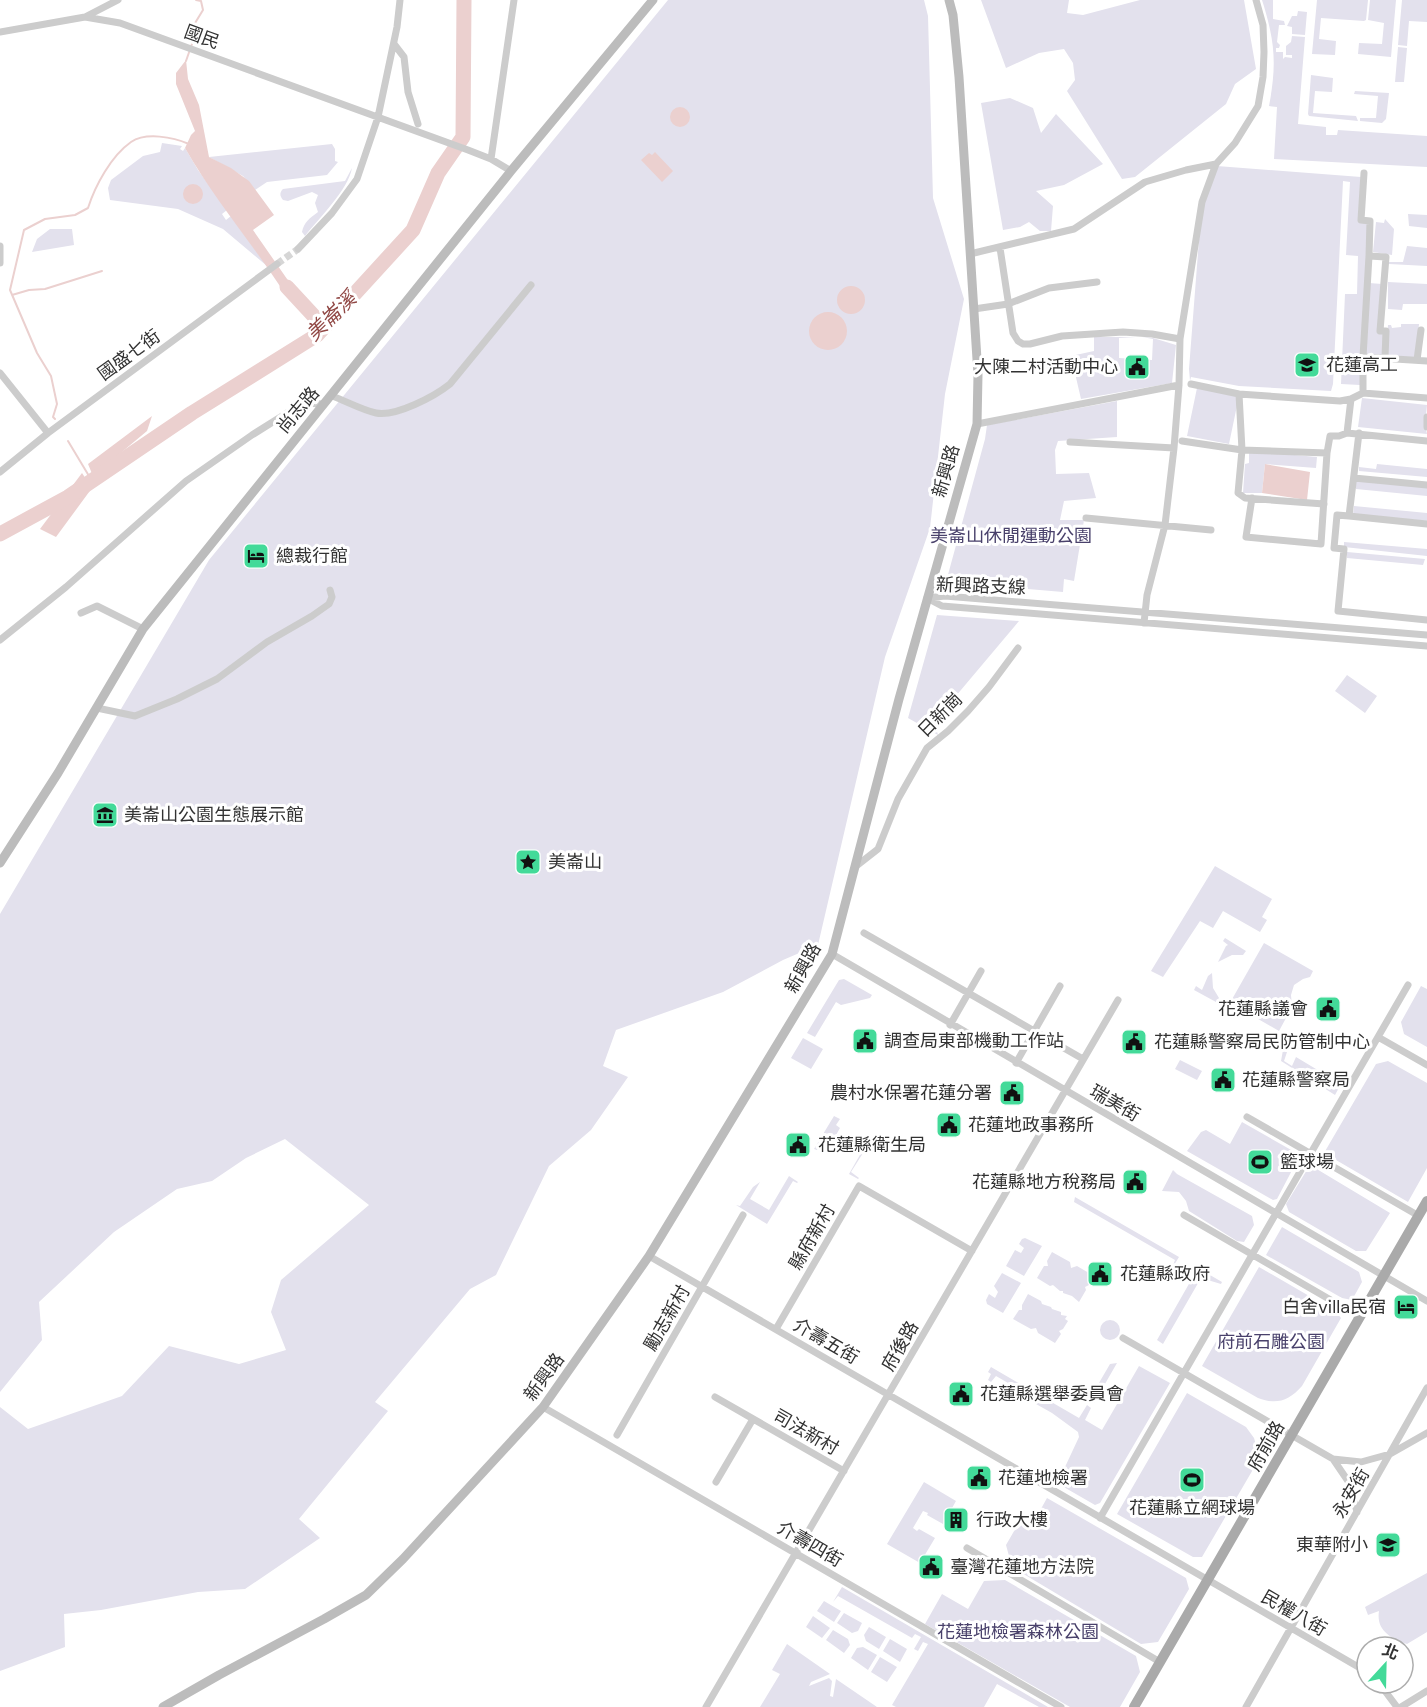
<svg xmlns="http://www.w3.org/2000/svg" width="1427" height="1707" font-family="'DM Sans','Noto Sans TC',sans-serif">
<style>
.green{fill:#e3e1ed}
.water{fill:#ebd0cf}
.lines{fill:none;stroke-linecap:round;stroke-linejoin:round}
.stream{stroke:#ebd0cf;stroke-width:2}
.river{stroke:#ebd0cf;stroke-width:15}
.street-tunnel{stroke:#d6d6d6;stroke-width:7;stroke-dasharray:7 3.5;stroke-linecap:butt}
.street{stroke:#ccc;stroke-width:7}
.secondary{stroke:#bcbcbc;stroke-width:9}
.primary{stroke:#aaa;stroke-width:10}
.labels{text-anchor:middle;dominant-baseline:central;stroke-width:6;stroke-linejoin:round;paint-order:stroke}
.street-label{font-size:18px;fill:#323232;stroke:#fff}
.poi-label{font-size:18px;fill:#323232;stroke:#fff;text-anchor:start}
.park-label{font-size:18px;fill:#49416b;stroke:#fff}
.water-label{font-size:20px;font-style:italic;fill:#904744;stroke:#fff}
</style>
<rect width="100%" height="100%" fill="#fff"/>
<!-- green -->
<path class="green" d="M668 0H924L928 16 933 198 964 299 945 394 930 528 885 657 818 945 783 960 723 992 616 1030 603 1066 628 1077 591 1130 549 1166 496 1275 470 1289 375 1402 388 1411 299 1519 320 1538 245 1589 198 1592 101 1610 64 1614 65 1647 0 1671V1407L28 1429 122 1396 169 1346 239 1364 286 1350 271 1312 281 1280 369 1205 285 1139 246 1158 212 1181 177 1189 114 1232 39 1302 42 1340 0 1392V914L209 560Z
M981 0H1069L1067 13 1083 15 1140 0H1244L1256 69 1235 84 1226 104 1135 177 1122 179 1067 91 1075 80 1073 63 1064 49 1039 53 1006 68Z
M1262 0H1273V19L1284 21 1285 25H1279L1277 42 1280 45 1279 48H1276V52H1283V59L1285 57 1292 58V55H1286V46L1291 42 1292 36 1305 37 1298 124 1326 127V135H1337L1338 130 1427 136V167L1274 159 1277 107 1269 106C1277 64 1275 41 1262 0Z
M1317 0H1368L1366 20 1364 21 1321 18 1319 39 1336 41 1335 55 1312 54Z
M1370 0H1396L1391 57 1358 54 1359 43 1382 44 1384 23 1368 20Z
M1402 0H1427V22L1409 21 1407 46 1398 45Z
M1298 11 1307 12 1305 35 1292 34V27L1287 26 1292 16H1297Z
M1398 47 1407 48 1404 82H1395Z
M1311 75 1333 78 1332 92 1315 91 1313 113 1356 116 1358 121 1309 116 1308 114Z
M1355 91 1389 93 1386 119 1382 123 1360 121V118H1376L1378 96 1354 94Z
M1010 98 1033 108 1041 133 1056 114 1103 164 1064 185 1036 191 1053 206 1051 231H1040L1029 222 1020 227 1003 230 981 103Z
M162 143 182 146 180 149 183 151 185 148 198 170 227 210 222 214 226 220 231 216 267 266 223 229 178 209 110 200 108 188 111 180 143 156 160 152Z
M332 144 335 149V161L338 162 327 175 267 182 255 190 243 176 209 157Z
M1217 166 1361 177 1358 222 1369 223 1360 385 1341 384 1345 294H1357L1358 256 1346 255 1350 182 1343 181 1333 384 1331 391 1239 386 1191 377 1190 381 1189 369 1201 214Z
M352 168C348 190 319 218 305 236L302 232C304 222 310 218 318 212L315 203 318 195 312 192 288 201 283 200C280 196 279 193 283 189L345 181Z
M1408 214 1427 215V228L1409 226Z
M1385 219 1394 229 1392 255 1373 252 1376 222 1384 223Z
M50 229H72L74 245 32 252 37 239Z
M1407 246 1427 248V266L1389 264V262H1403Z
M1388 282 1427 284V304H1403L1402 310 1388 309Z
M1369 283 1382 284 1379 332 1384 333 1383 355 1365 354Z
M1401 324H1419L1416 358 1386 356 1388 325H1391L1392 328 1401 327Z
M1094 337H1136L1119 338V358L1152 360 1153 339 1142 337 1153 338 1176 345 1172 383 1081 399 1071 356 1094 351Z
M1197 388 1239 396 1229 444 1187 436Z
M1362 398 1427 405 1425 425 1427 434 1358 427Z
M1117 401V437L1058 441 1055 450 1056 474 1089 473 1096 498 1064 501 1060 520H1084L1074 581 1064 579 1063 592 946 582 985 439 987 425Z
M1249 451 1317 457 1316 468 1265 464 1262 493H1243L1245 464 1249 463Z
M1377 464 1427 469V477L1359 471V467L1376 469Z
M1356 478 1427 485V496L1356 489Z
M1354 506 1427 513V521L1353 514Z
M1344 542 1427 549V556L1344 547Z
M1347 552 1425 559 1423 565 1347 558Z
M937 615 1019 621 934 722 938 735 908 718Z
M1347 675 1377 696 1365 713 1335 691Z
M1215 866 1272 899 1262 917 1267 920 1260 932 1223 911 1213 928 1200 921 1163 977 1151 971Z
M1225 938 1246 951 1243 955H1232L1218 962 1226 946 1228 945 1223 941Z
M1264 943 1313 971 1310 977 1303 979 1294 985 1291 995 1292 1007 1279 1031 1232 1004 1231 1001Z
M1212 973 1213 988 1219 998 1216 1002 1194 990 1196 986 1202 990 1208 976Z
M844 979 872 995 870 998 841 1005 836 1002 815 1037 807 1033 839 980Z
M1421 986 1427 989V1047L1404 1034 1401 1022Z
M803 1038 823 1049 811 1069 791 1058Z
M1283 1050 1287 1052 1284 1061 1292 1066 1296 1057 1341 1084 1335 1095 1281 1061Z
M1180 1060 1202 1071 1197 1080 1175 1069Z
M1388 1061 1427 1083V1168L1408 1202 1324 1153 1376 1064Z
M834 1116 840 1119 836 1125 840 1128 836 1135 863 1153 851 1172 859 1178 858 1179 849 1174 861 1153 835 1139 833 1141 826 1136 817 1150 814 1149Z
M1242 1122 1300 1155 1277 1199 1273 1200 1187 1151 1201 1132 1206 1130 1230 1144Z
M1310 1165 1390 1213 1366 1251H1356L1289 1212 1286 1204Z
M1173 1170 1177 1174 1252 1216 1254 1225 1244 1242 1237 1241 1189 1211 1186 1201 1179 1192 1162 1191Z
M789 1176 798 1182 797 1183 793 1181 767 1224 736 1205 740 1206 753 1187 760 1182 750 1199 769 1210Z
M1075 1197 1179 1257 1171 1270 1175 1260 1074 1202Z
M1282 1227 1359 1272 1362 1282 1352 1300 1342 1298 1266 1255Z
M1025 1238 1042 1246 1024 1276 1006 1266 1015 1250 1021 1253 1024 1248 1019 1244 1022 1239Z
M1052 1252 1070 1262 1071 1268 1077 1266 1094 1276 1089 1285 1085 1287 1086 1290 1079 1302 1072 1296 1063 1293V1291H1060L1053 1285 1050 1286 1037 1278 1044 1266H1048L1047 1261Z
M1259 1267 1335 1311 1341 1318 1302 1386C1289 1401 1276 1405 1258 1398L1202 1366Z
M1198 1268 1222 1282 1221 1284 1201 1278 1163 1344 1157 1340Z
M1002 1273 1021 1283 1003 1313 987 1304 986 1300 989 1294 995 1298 998 1292 994 1286Z
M1028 1294 1041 1301 1042 1304 1051 1307 1052 1309 1061 1312V1315L1067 1316 1065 1319 1068 1321 1063 1329 1059 1331 1061 1334 1055 1343 1038 1333 1036 1328 1031 1329 1013 1319 1019 1310H1022V1305Z
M1100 1330a10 10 0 1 1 20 0a10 10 0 1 1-20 0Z
M1117 1363 1094 1403 1089 1400 1110 1364Z
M1139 1366 1170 1383 1100 1503 1095 1505 1062 1486V1484L1058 1482 1079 1437 1078 1432 1052 1413 1013 1391 1015 1387 996 1376 991 1382 988 1380 991 1374 988 1372 991 1367 1079 1418 1087 1405 1091 1408 1085 1420 1102 1430Z
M1187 1393 1246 1427 1254 1438 1258 1452 1262 1454 1202 1557H1193L1117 1514Z
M924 1482 956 1501 943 1524 927 1515 928 1513 923 1511 913 1528 917 1531 919 1529 935 1538 920 1563 887 1544Z
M1047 1498 1186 1578 1189 1589 1158 1642 1141 1644 1012 1567 1006 1545 1021 1519 1032 1525Z
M1427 1573V1632L1407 1644C1390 1638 1376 1630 1379 1611L1368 1615 1365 1607Z
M1005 1580 1136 1656 1140 1672 1120 1707H1070L925 1624 942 1594 968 1609 984 1581Z
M842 1587 1048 1707H1039L997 1684 984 1707H896L892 1705 928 1644 923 1642 918 1651 914 1649 921 1637 915 1634 912 1638 838 1596 833 1602Z
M824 1601 841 1611 834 1622 817 1611Z
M844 1613 862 1623 858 1631 852 1633 837 1623Z
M813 1616 830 1628 822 1638 806 1627Z
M869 1627 886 1637 879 1649 866 1641 864 1635Z
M833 1630 848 1639 850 1645 844 1653 826 1640Z
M890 1639 907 1649 900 1662 883 1651Z
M787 1644 830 1674 811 1682 809 1686 829 1678 832 1681 830 1696 833 1697 836 1679 877 1707H760L780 1674 772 1670Z
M863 1647 877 1655 868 1670 851 1658 857 1648Z
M880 1657 897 1667 887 1682 871 1672Z"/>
<!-- water -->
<path class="water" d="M186 60 188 79 199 105 209 157 231 168 249 181 274 215 253 230 294 289 285 294C253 244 214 199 185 148L191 135 195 131 176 84V73Z
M670 117a10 10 0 1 1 20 0a10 10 0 1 1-20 0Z
M655 152 673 171 662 182 641 160 649 153 652 155Z
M183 194a10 10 0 1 1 20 0a10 10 0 1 1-20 0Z
M837 300a14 14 0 1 1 28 0a14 14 0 1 1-28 0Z
M809 331a19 19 0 1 1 38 0a19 19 0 1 1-38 0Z
M152 416 147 431 93 476 88 464Z
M1265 464 1310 472 1307 500 1262 493Z
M82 473 92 488 56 537 40 529Z"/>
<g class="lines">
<!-- stream -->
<path class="stream" d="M186 61 193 41 192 28 203 10 201 1 196 0
M12 295 29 290 45 289 102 271
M55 419 53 417 57 404 51 376 37 353 10 290 24 230 45 219 75 215 88 208C95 186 111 156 131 142 146 132 173 137 189 144
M68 441 92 481"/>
<!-- river -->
<path class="river" d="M287 287 324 327
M0 534 68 497 192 413 317 335 413 230 438 173 463 137 464 0"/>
<!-- street-tunnel -->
<path class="street-tunnel" d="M277 264 298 249"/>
<!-- street -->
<path class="street" d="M85 17 118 0
M0 32 85 17 120 23 468 150 491 159 511 171
M394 44 404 57 408 92 418 124
M491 159 514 0
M1364 173 1361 220 1370 221 1369 256 1386 257 1380 331H1386L1385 358
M0 246V263
M1000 248 1013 333 1018 341 1023 344H1030L1062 336 1123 332 1152 334 1180 339
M298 249 332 213 357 179 378 117 397 27 400 0
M970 254 1074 229 1145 182 1186 170 1216 164
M974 309 1008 304 1049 288 1097 282
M1363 357 1427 361
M1417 360 1421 330
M0 373 48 433
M1191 384 1239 394 1340 401 1351 399 1363 393 1427 398
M1363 393V357L1369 256
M1239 394 1242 450 1327 453
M332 396C346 401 362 410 376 413 396 417 435 396 450 384L531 285
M1351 399 1347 433 1427 441
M1427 417V427
M977 424 1179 385
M1359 433 1349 516 1427 524
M1182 441 1242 450 1238 493 1245 498 1324 504
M1070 442 1174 448
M0 472 48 433 277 264
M1354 478 1427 485
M1252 498 1246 537 1321 544 1327 453 1330 436H1339L1347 433
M1349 516 1337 515 1334 548 1344 549 1338 611 1427 620
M1086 518 1211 530
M927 598 942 606 1427 646
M927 598 945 596 1427 635
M81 613 97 606 143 629
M1144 623 1147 595 1165 525 1174 448 1179 385 1180 339 1202 202 1216 164 1235 143 1258 106 1263 77 1264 52 1263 25 1256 0
M0 640 66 587 186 481 252 435 303 403 323 404
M97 708 135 716 177 699 217 679 267 642 312 616 329 604 332 597 330 590
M855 867 878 849 898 799 927 748 948 731 968 711 989 687 1018 648
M864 933 1083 1059
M832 954 1427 1301
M950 1025 981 971
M1378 1037 1427 1065
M1016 1063 1060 986
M1247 1117 1419 1216
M1184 1215 1360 1317
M649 1256 1367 1672
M776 1329 859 1186 972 1251
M1123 1338 1333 1459 1361 1462 1390 1454 1427 1433
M715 1397 844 1471
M543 1407 1061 1707
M617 1435 743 1215
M1333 1459 1350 1484 1357 1512
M716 1482 753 1419
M1100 1518 1408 985
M967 1548 1160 1662
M1379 1683 1397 1707
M706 1707 1118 1000
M1246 1707 1427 1388
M1401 1707 1427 1691"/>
<!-- secondary -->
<path class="secondary" d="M0 863 58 773 143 629 511 171 653 0
M163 1707 219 1675 324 1619 366 1595 403 1559 543 1407 649 1256 832 954 899 699 977 424 978 375 959 77 953 15 949 0"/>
<!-- primary -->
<path class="primary" d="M1134 1707 1427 1201"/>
</g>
<!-- icons -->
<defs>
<g id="school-square" transform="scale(1.35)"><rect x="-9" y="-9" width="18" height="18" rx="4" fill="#43da99" stroke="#fff"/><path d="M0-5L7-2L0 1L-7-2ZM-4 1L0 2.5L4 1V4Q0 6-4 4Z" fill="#111"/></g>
<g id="civic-square" transform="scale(1.35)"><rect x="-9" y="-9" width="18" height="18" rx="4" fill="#43da99" stroke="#fff"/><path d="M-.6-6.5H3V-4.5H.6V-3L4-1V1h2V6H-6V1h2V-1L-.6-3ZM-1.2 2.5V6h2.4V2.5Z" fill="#111"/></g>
<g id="hotel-square" transform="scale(1.35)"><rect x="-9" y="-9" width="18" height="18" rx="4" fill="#43da99" stroke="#fff"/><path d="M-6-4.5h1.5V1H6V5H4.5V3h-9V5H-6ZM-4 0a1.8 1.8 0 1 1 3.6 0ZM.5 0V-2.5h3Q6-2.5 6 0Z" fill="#111"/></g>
<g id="museum-square" transform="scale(1.35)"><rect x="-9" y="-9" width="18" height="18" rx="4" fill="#43da99" stroke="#fff"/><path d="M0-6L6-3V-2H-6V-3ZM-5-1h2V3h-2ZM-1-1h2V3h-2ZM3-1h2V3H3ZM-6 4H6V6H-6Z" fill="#111"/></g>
<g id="sight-square" transform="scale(1.35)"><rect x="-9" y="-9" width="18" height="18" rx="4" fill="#43da99" stroke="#fff"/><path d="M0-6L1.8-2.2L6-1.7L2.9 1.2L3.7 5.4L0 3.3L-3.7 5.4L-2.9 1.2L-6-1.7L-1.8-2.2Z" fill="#111"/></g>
<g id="stadium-square" transform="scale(1.35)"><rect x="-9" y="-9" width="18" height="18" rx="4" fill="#43da99" stroke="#fff"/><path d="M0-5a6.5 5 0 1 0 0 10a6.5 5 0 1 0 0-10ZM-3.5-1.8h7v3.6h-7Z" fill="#111"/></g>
<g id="building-square" transform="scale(1.35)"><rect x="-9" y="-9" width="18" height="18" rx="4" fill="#43da99" stroke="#fff"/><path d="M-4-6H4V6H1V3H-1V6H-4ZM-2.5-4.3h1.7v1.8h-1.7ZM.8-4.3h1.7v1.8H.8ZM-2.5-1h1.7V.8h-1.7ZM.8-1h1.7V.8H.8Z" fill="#111"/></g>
</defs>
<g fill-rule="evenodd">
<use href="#school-square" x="1307" y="365"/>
<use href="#civic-square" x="1137" y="367"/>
<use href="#hotel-square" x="256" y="556"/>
<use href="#museum-square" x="105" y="815"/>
<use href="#sight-square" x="528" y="862"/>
<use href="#civic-square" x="1328" y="1009"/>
<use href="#civic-square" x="865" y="1041"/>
<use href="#civic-square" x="1134" y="1042"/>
<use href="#civic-square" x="1223" y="1080"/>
<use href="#civic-square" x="1012" y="1093"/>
<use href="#civic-square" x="949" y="1125"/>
<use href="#civic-square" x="798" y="1145"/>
<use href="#stadium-square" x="1260" y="1162"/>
<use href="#civic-square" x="1135" y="1182"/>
<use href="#civic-square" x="1100" y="1274"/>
<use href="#hotel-square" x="1406" y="1307"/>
<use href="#civic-square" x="961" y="1394"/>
<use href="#civic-square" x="979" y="1478"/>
<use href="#stadium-square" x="1192" y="1480"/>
<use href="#building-square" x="956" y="1520"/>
<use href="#school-square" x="1388" y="1545"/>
<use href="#civic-square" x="931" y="1567"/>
</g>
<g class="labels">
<!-- street labels -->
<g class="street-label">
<text transform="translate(202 37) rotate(20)">國民</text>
<text transform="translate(129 355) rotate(-36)">國盛七街</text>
<text transform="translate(298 410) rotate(-50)">尚志路</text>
<text transform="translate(946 471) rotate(-74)">新興路</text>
<text transform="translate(981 586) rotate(2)">新興路支線</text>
<text transform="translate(940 715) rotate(-45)">日新崗</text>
<text transform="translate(803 968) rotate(-61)">新興路</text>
<text transform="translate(1115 1103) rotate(30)">瑞美街</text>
<text transform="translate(812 1237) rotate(-60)">縣府新村</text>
<text transform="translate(667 1318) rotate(-60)">勵志新村</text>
<text transform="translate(826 1341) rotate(30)">介壽五街</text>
<text transform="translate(900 1346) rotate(-60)">府後路</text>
<text transform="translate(544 1377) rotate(-54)">新興路</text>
<text transform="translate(806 1432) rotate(30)">司法新村</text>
<text transform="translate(1266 1446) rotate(-60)">府前路</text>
<text transform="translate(1351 1493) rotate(-60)">永安街</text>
<text transform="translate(810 1544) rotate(30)">介壽四街</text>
<text transform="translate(1294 1613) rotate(30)">民權八街</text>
</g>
<!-- poi labels -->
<g class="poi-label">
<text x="1326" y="365">花蓮高工</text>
<text x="1118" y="367" text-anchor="end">大陳二村活動中心</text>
<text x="276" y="556">總裁行館</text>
<text x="124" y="815">美崙山公園生態展示館</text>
<text x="548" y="862">美崙山</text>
<text x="1308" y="1009" text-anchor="end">花蓮縣議會</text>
<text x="884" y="1041">調查局東部機動工作站</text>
<text x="1154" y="1042">花蓮縣警察局民防管制中心</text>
<text x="1242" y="1080">花蓮縣警察局</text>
<text x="992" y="1093" text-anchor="end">農村水保署花蓮分署</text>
<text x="968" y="1125">花蓮地政事務所</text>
<text x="818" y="1145">花蓮縣衛生局</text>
<text x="1280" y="1162">籃球場</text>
<text x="1116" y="1182" text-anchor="end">花蓮縣地方稅務局</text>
<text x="1120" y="1274">花蓮縣政府</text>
<text x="1386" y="1307" text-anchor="end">白舍villa民宿</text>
<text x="980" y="1394">花蓮縣選舉委員會</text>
<text x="998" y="1478">花蓮地檢署</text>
<text x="1192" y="1508" text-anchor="middle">花蓮縣立網球場</text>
<text x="976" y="1520">行政大樓</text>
<text x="1368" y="1545" text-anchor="end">東華附小</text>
<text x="950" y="1567">臺灣花蓮地方法院</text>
</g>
<!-- park labels -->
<g class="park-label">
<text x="1011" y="536">美崙山休閒運動公園</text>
<text x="1271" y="1342">府前石雕公園</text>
<text x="1018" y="1632">花蓮地檢署森林公園</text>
</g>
<!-- water labels -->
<g class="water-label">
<text transform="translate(331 316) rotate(-44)">美崙溪</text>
</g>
</g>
<!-- north arrow -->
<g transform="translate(1385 1665) rotate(22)"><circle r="28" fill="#ffffff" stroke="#adadad" stroke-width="1.5"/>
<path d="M0-4.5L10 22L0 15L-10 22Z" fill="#43da99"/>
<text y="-9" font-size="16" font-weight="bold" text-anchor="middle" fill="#323232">北</text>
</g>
</svg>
